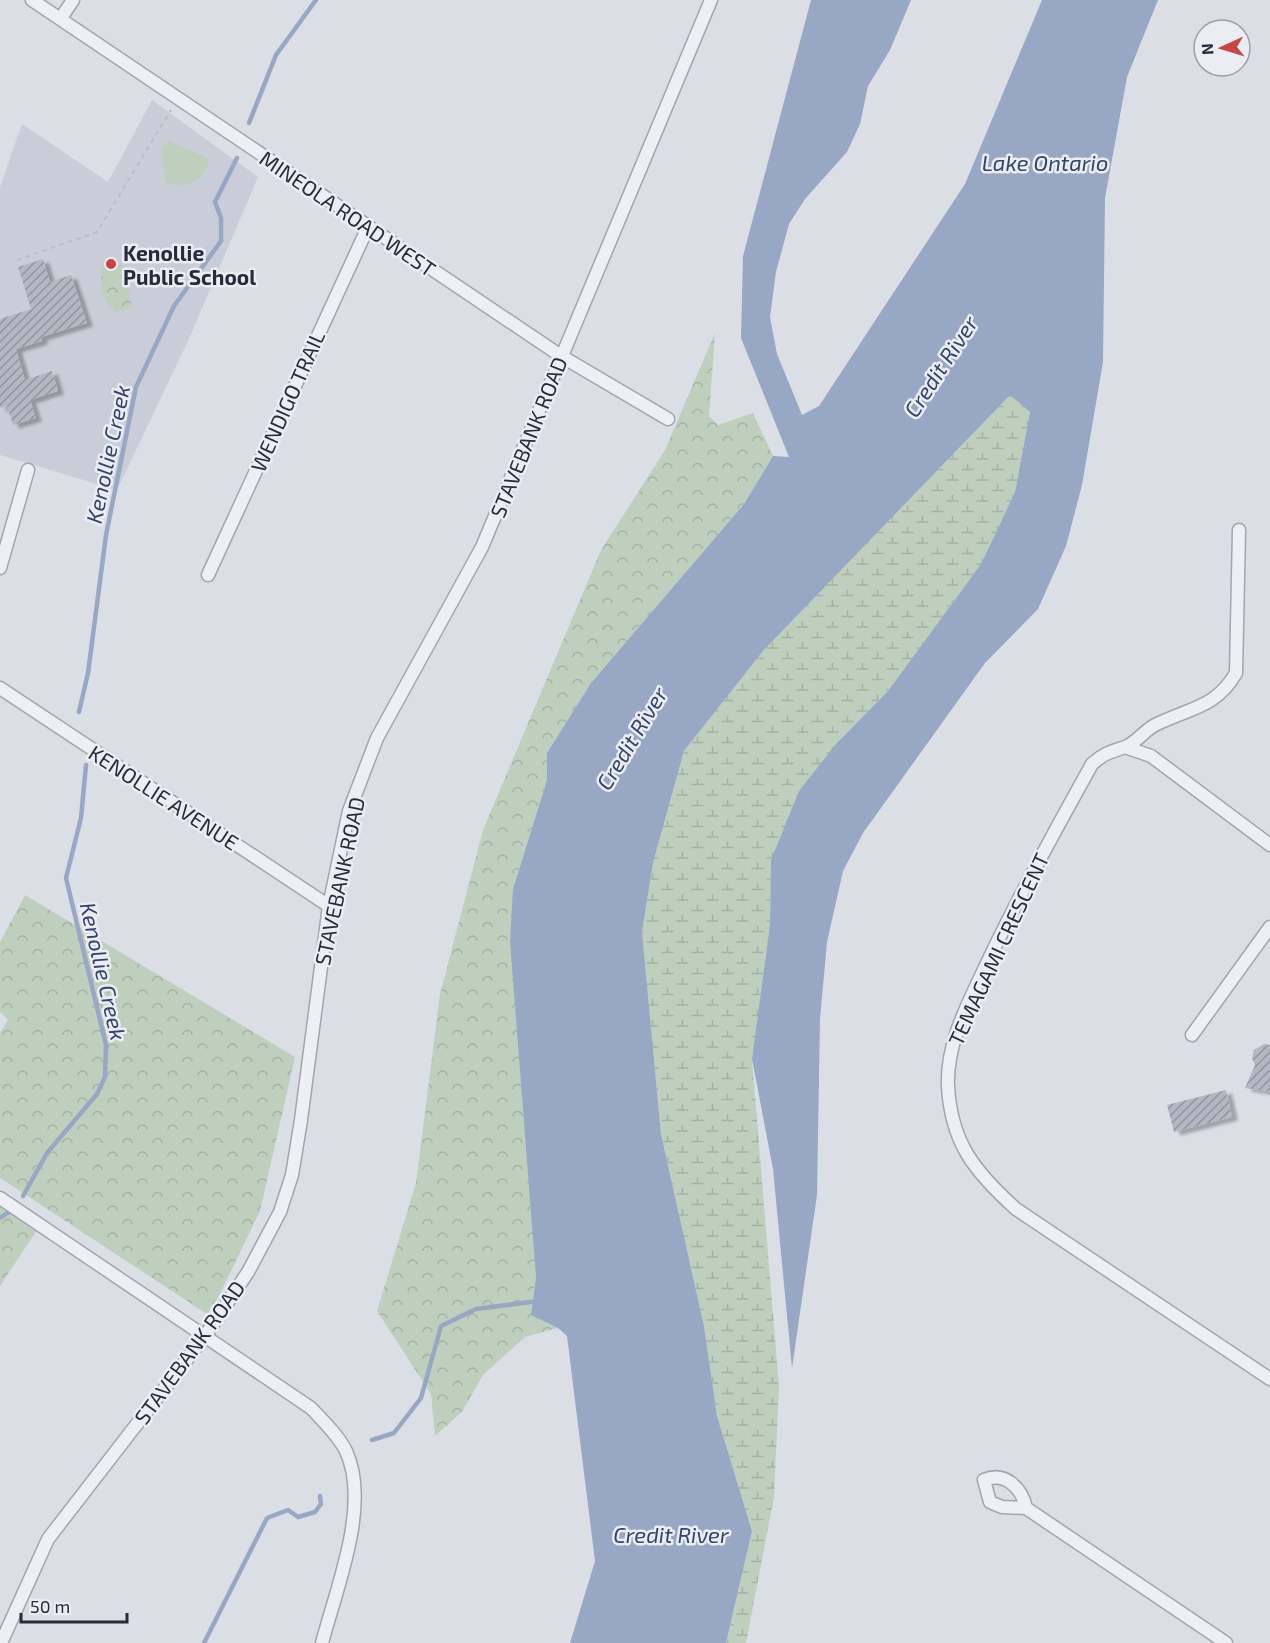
<svg xmlns="http://www.w3.org/2000/svg" width="1270" height="1643" font-family="'Exo 2',sans-serif">
<style>
.built{fill:#cacdd7}
.forest{fill:url(#forest-crowns)}
.wetland{fill:url(#wetland-marsh)}
.garden{fill:#bfcfbd}
.water{fill:#98a7c4}
.lines{fill:none;stroke-linecap:round;stroke-linejoin:round}
.stream{stroke:#98a7c4;stroke-width:4.5}
.building{fill:url(#building-hatch);filter:url(#shadow)}
.street-casing{stroke:#a2a5af;stroke-width:15}
.path{stroke:#babcc4;stroke-width:2;stroke-dasharray:4.5 4.5;stroke-linecap:butt}
.street{stroke:#eeeff4;stroke-width:12}
.poi-dot{fill:#c64645;stroke:#ebedf3;stroke-width:2}
.labels{text-anchor:middle;dominant-baseline:central;stroke-width:5;stroke-linejoin:round;paint-order:stroke}
.street-label{font-size:21px;fill:#272b3b;stroke:#ebedf3}
.poi-label{font-size:21px;font-weight:bold;fill:#272b3b;stroke:#ebedf3;text-anchor:start}
.water-label{font-size:22px;font-style:italic;fill:#33446c;stroke:#ebedf3}
</style>
<defs>
<pattern id="forest-crowns" width="20" height="18" patternUnits="userSpaceOnUse" patternTransform="scale(1.5)"><rect width="20" height="18" fill="#bfcfbd"/><path d="M2 6a3 3 0 1 1 6 0M12 15a3 3 0 1 1 6 0" fill="none" stroke="#a4b2a3"/></pattern>
<pattern id="wetland-marsh" width="20" height="14" patternUnits="userSpaceOnUse" patternTransform="scale(1.5)"><rect width="20" height="14" fill="#bfcfbd"/><path d="M1 5h8M5 5V1M11 12h8M15 12V8" fill="none" stroke="#a4b2a3"/></pattern>
<pattern id="building-hatch" width="6" height="6" patternUnits="userSpaceOnUse" patternTransform="scale(1.5)"><rect width="6" height="6" fill="#b4b7c2"/><path d="M-1 1l2-2M0 6l6-6M5 7l2-2" fill="none" stroke="#92959f"/></pattern>
<filter id="shadow"><feDropShadow dx="6" dy="3.5" stdDeviation="1.5" flood-color="#0004"/></filter>
</defs>
<rect width="100%" height="100%" fill="#dcdee5"/>
<!-- built -->
<path class="built" d="M152 100 258 177 188 341 117 490 0 455V187L22 124 108 182Z"/>
<!-- forest -->
<path class="forest" d="M117 264 124 266 132 308 116 312C102 299 98 287 103 267Z
M715 333 709 416 718 425 753 413 773 456 744 504 591 683 547 753V780L513 889 536 1277 531 1314 558 1328 525 1337 483 1375 462 1412 435 1436 431 1394 377 1311 416 1183 440 994 483 830 601 550 665 450Z
M25 895 295 1057 260 1211 220 1294 207 1314 0 1178V1033L8 1020 0 1012V942Z
M0 1206 37 1230 0 1286Z"/>
<!-- wetland -->
<path class="wetland" d="M1010 394 1030 412 1015 492 981 564 888 691 836 744 771 860 770 924 752 1059 779 1387 774 1497 746 1643H726L752 1531 717 1416 704 1326 661 1134 642 932 653 863 684 751 763 651Z"/>
<!-- garden -->
<path class="garden" d="M168 141 210 159C204 182 187 190 165 182L161 148Z"/>
<!-- water -->
<path class="water" d="M811 0H911L890 50 868 86 860 124 847 152 805 199 789 224 776 272 770 317 777 354 802 415 819 406 965 184 1042 0H1158L1127 77 1105 198 1103 362 1082 485 1066 546 1038 609 985 663 863 833 843 871 827 942 820 1019 817 1195 792 1368 773 1169 752 1059 770 924 771 860 799 791 836 744 888 691 981 564 1015 492 1030 412 1010 395 763 651 684 751 653 863 642 932 661 1134 704 1326 717 1416 752 1531 726 1643H570L595 1561 567 1336 558 1328 531 1315 536 1277 510 941 513 889 547 780V753L591 683 744 504 773 456 789 457 741 338 743 256Z"/>
<g class="lines">
<!-- stream -->
<path class="stream" d="M249 123 276 55 316 0
M79 712 88 673 106 535 136 387 174 306 221 241V218L215 202 237 158
M23 1196 47 1153 97 1094 105 1077 106 1045 66 878 81 818 86 765
M0 1218 12 1210
M372 1440 394 1433 421 1398 441 1326 476 1309 538 1301
M204 1643 267 1518 288 1510 298 1517 315 1512 321 1504 320 1496"/>
</g>
<!-- building -->
<path class="building" d="M43 259 50 282 71 275 87 323 41 337 42 341 16 349 25 380 52 371 58 391 30 400 36 418 13 425 7 406 0 408V319L31 309 18 267Z
M1264 1044 1270 1045V1092L1245 1088 1255 1065 1252 1058 1254 1050Z
M1226 1090 1232 1117 1174 1132 1167 1105Z"/>
<g class="lines">
<!-- street casing -->
<g class="street-casing">
<path id="street" d="M32 0 561 356 668 419
M61 18 73 0
M1239 530 1236 673C1216 708 1189 708 1155 725 1145 730 1136 743 1125 747 1111 752 1104 753 1092 764 1056 829 1020 894 988 961 970 1000 946 1042 948 1086 951 1143 975 1172 1016 1209L1270 1379
M0 568 28 470
M208 575 368 227
M0 688 329 906
M1125 747 1151 756 1270 845
M1192 1035 1270 927
M0 1198 311 1408C323 1421 338 1435 346 1451 371 1505 336 1589 322 1643
M1026 1508C1022 1488 1005 1471 984 1480L990 1502 1002 1507 1026 1508 1226 1643
M1 1643 48 1539 205 1336 248 1272 280 1212 292 1175 301 1120 329 906 349 811 377 738 482 547 711 0"/>
</g>
<!-- path -->
<path class="path" d="M17 260 97 232 171 110"/>
<!-- street -->
<use href="#street" class="street"/>
</g>
<!-- markers -->
<circle class="poi-dot" cx="111" cy="264" r="6"/>
<g class="labels">
<!-- street labels -->
<g class="street-label">
<text transform="translate(348 213) rotate(34)">MINEOLA ROAD WEST</text>
<text transform="translate(287 401) rotate(-66)">WENDIGO TRAIL</text>
<text transform="translate(528 437) rotate(-68)">STAVEBANK ROAD</text>
<text transform="translate(164 797) rotate(33)">KENOLLIE AVENUE</text>
<text transform="translate(339 881) rotate(-78)">STAVEBANK ROAD</text>
<text transform="translate(998 949) rotate(-65)">TEMAGAMI CRESCENT</text>
<text transform="translate(189 1352) rotate(-54)">STAVEBANK ROAD</text>
</g>
<!-- poi labels -->
<g class="poi-label">
<text x="123" y="252">Kenollie<tspan x="123" dy="24">Public School</tspan></text>
</g>
<!-- water labels -->
<g class="water-label">
<text x="1045" y="162">Lake Ontario</text>
<text transform="translate(940 366) rotate(-57)">Credit River</text>
<text transform="translate(107 454) rotate(-78)">Kenollie Creek</text>
<text transform="translate(631 738) rotate(-59)">Credit River</text>
<text transform="translate(104 971) rotate(77)">Kenollie Creek</text>
<text x="671" y="1534">Credit River</text>
</g>
</g>
<!-- north arrow -->
<g transform="translate(1222 48) rotate(266)"><circle r="28" fill="#ebedf3" stroke="#9d9fa9" stroke-width="1.5"/>
<path d="M0-4.5L10 22L0 15L-10 22Z" fill="#c64645"/>
<text y="-9" font-size="16" font-weight="bold" text-anchor="middle" fill="#272b3b">N</text>
</g>
<!-- scale -->
<path d="M21 1613v9h106v-9" fill="none" stroke="#272b3b" stroke-width="3"/>
<text x="30" y="1613" font-size="18" fill="#272b3b" stroke="#ebedf3" stroke-width="4.5" paint-order="stroke">50 m</text>
</svg>
